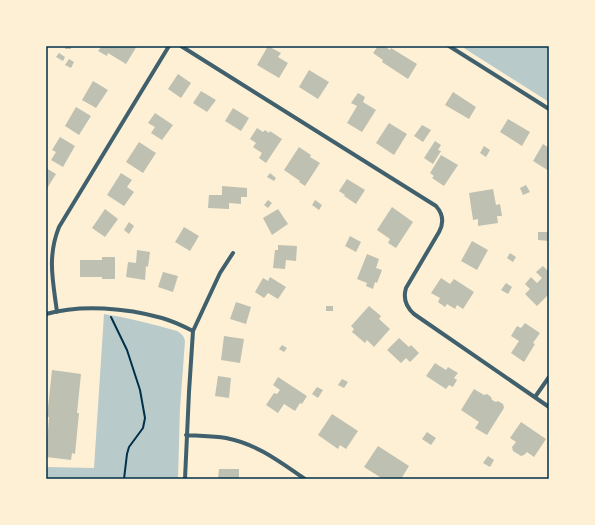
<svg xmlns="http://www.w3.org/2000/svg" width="595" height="525" font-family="Karla,sans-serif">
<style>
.green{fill:#b9caca}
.building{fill:#bec0b2}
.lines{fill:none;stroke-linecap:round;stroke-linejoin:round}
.path{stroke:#003049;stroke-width:2}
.minor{stroke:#3f606c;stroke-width:4}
.neatline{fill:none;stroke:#003049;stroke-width:1.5}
</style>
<rect width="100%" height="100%" fill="#fdf0d5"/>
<!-- green -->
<path class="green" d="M461 46H549V102L467 50Z
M104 314C129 318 153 324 177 331 182 334 184 336 185 341L180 408 178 479H46V467L94 468Z"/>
<!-- building -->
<path class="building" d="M65 46H71V49H65Z
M102 46H137L126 64 108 53 107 56 98 51Z
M268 46 281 53 278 57 288 63 279 78 257 65Z
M378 46H384L390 50 391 48 417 64 408 79 382 62 383 60 373 53Z
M59 53 65 57 63 61 56 57Z
M69 59 74 62 71 68 65 65Z
M309 70 329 82 318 99 299 87Z
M178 74 191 83 181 98 168 89Z
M93 81 108 90 96 108 82 100Z
M201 91 216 100 207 112 193 103Z
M453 92 476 107 469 119 445 105Z
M358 93 365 97 363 102 376 110 362 132 347 123 357 106 351 103Z
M76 107 91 116 79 135 65 126Z
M233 108 249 118 241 131 225 121Z
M155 113 173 125 162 140 151 133 155 127 148 123Z
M508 119 530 132 522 146 500 132Z
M389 123 407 134 394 155 376 143Z
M422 125 431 130 423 142 414 136Z
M257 128 263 132 265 130 269 133 270 131 282 139 266 163 259 158 262 153 253 147 256 143 250 139Z
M60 137 75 146 63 167 51 160 56 152 52 150Z
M435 141 441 145 438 150 441 151 433 164 424 158Z
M139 142 156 153 143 173 126 162Z
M543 144 549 148V171L533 161Z
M484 146 490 150 486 157 480 153Z
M299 147 311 155 310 157 320 163 305 186 299 182 300 181 284 170Z
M441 155 458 165 444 186 432 178 434 176 430 173Z
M46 168 56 174 46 190Z
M121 173 132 180 127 187 134 192 124 206 107 195Z
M270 173 276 178 274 181 267 177Z
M347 179 365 190 356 204 344 196 345 195 339 191Z
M526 185 530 192 523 195 520 188Z
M222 186 247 188V197H241V204L229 203V209L208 208 209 195H222Z
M493 189 496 205 500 204 502 216H497L498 223 478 226V219L473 220 469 193Z
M268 200 272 203 268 208 264 205Z
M315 200 322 205 319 210 312 205Z
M392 207 413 222 396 248 388 243 390 239 377 230Z
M105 209 118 219 105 237 92 228Z
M278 209 288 224 272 235 263 218Z
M129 222 134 226 129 234 124 230Z
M184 227 199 236 190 251 175 242Z
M538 232H549V241L538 240Z
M350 236 361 242 356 252 345 246Z
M472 241 488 250 477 270 461 261Z
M278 245 297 246 296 261 286 260 285 269 273 268 275 250H278Z
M137 250 150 252 148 267 146 266 145 280 126 277 128 262 136 263Z
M510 253 516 257 513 262 507 258Z
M367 254 379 259 376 268 382 270 377 283 375 282 373 289 366 286 367 283 357 279Z
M102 257H115V279H102V277H80V260H102Z
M543 266 549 272V296H547L537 306 525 294 530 289 525 284 531 277 537 283 542 278 536 272Z
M163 272 178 276 173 292 158 287Z
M270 277 286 287 278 299 268 293 264 298 255 292 263 278 268 281Z
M441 278 450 284 454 279 474 292 463 309 457 305 455 309 447 304 445 307 438 302 440 298 431 293Z
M506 283 512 287 508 294 501 290Z
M236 302 251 307 246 324 230 319Z
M326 306H333V311H326Z
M369 306 381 316 379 319 390 329 374 347 367 340 365 343 352 332 354 329 351 326Z
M525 323 540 333 533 343 535 344 524 362 511 353 519 341 511 336 517 326 521 328Z
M224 336 244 339 240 363 221 360Z
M399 338 409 347 411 345 419 353 410 362 406 358 401 363 387 350Z
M282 345 287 348 284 352 279 349Z
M435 363 446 370 448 367 458 373 454 378 457 380 453 387 449 385 446 389 426 376Z
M52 370 81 374 77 413H79L75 454 72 453 71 460 46 457 49 417H47Z
M218 376 231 378 229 398 215 396Z
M278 377 307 396 302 404 300 403 295 411 284 404 278 413 266 405 274 393 277 394 280 390 273 385Z
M342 379 348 382 344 388 338 385Z
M317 387 323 390 318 398 312 394Z
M474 389 484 395 487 394 491 397 492 400 496 402 498 401 503 404 504 408 487 435 475 428 479 422 461 410Z
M332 414 358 431 346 449 340 445 338 449 318 435Z
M521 422 546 439 534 457 527 452 524 455 521 456 513 451 512 447 516 442 510 438Z
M427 432 436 438 431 445 422 439Z
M378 446 409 466 401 479H383L364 467Z
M488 456 494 460 490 467 483 463Z
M219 469H239V479H218Z"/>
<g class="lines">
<!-- path -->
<path class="path" d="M111 317 127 350 140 390 145 418 143 428 129 447 127 454 124 479"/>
<!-- minor -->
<path class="minor" d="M181 46 436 206C443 214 444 223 439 232L406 288C403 298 406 307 414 314L549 407
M449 46 549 109
M57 312C53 281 47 257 59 227L169 46
M46 314C82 304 126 308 162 318 173 321 183 326 193 331
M535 397 549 377
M186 435C200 436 213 436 226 438 257 444 280 462 305 479
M185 479 189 392 193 331 220 273 233 253"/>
</g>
<!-- border -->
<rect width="595" height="525" fill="none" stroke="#fdf0d5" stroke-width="94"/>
<rect x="47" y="47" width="501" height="431" class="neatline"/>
</svg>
